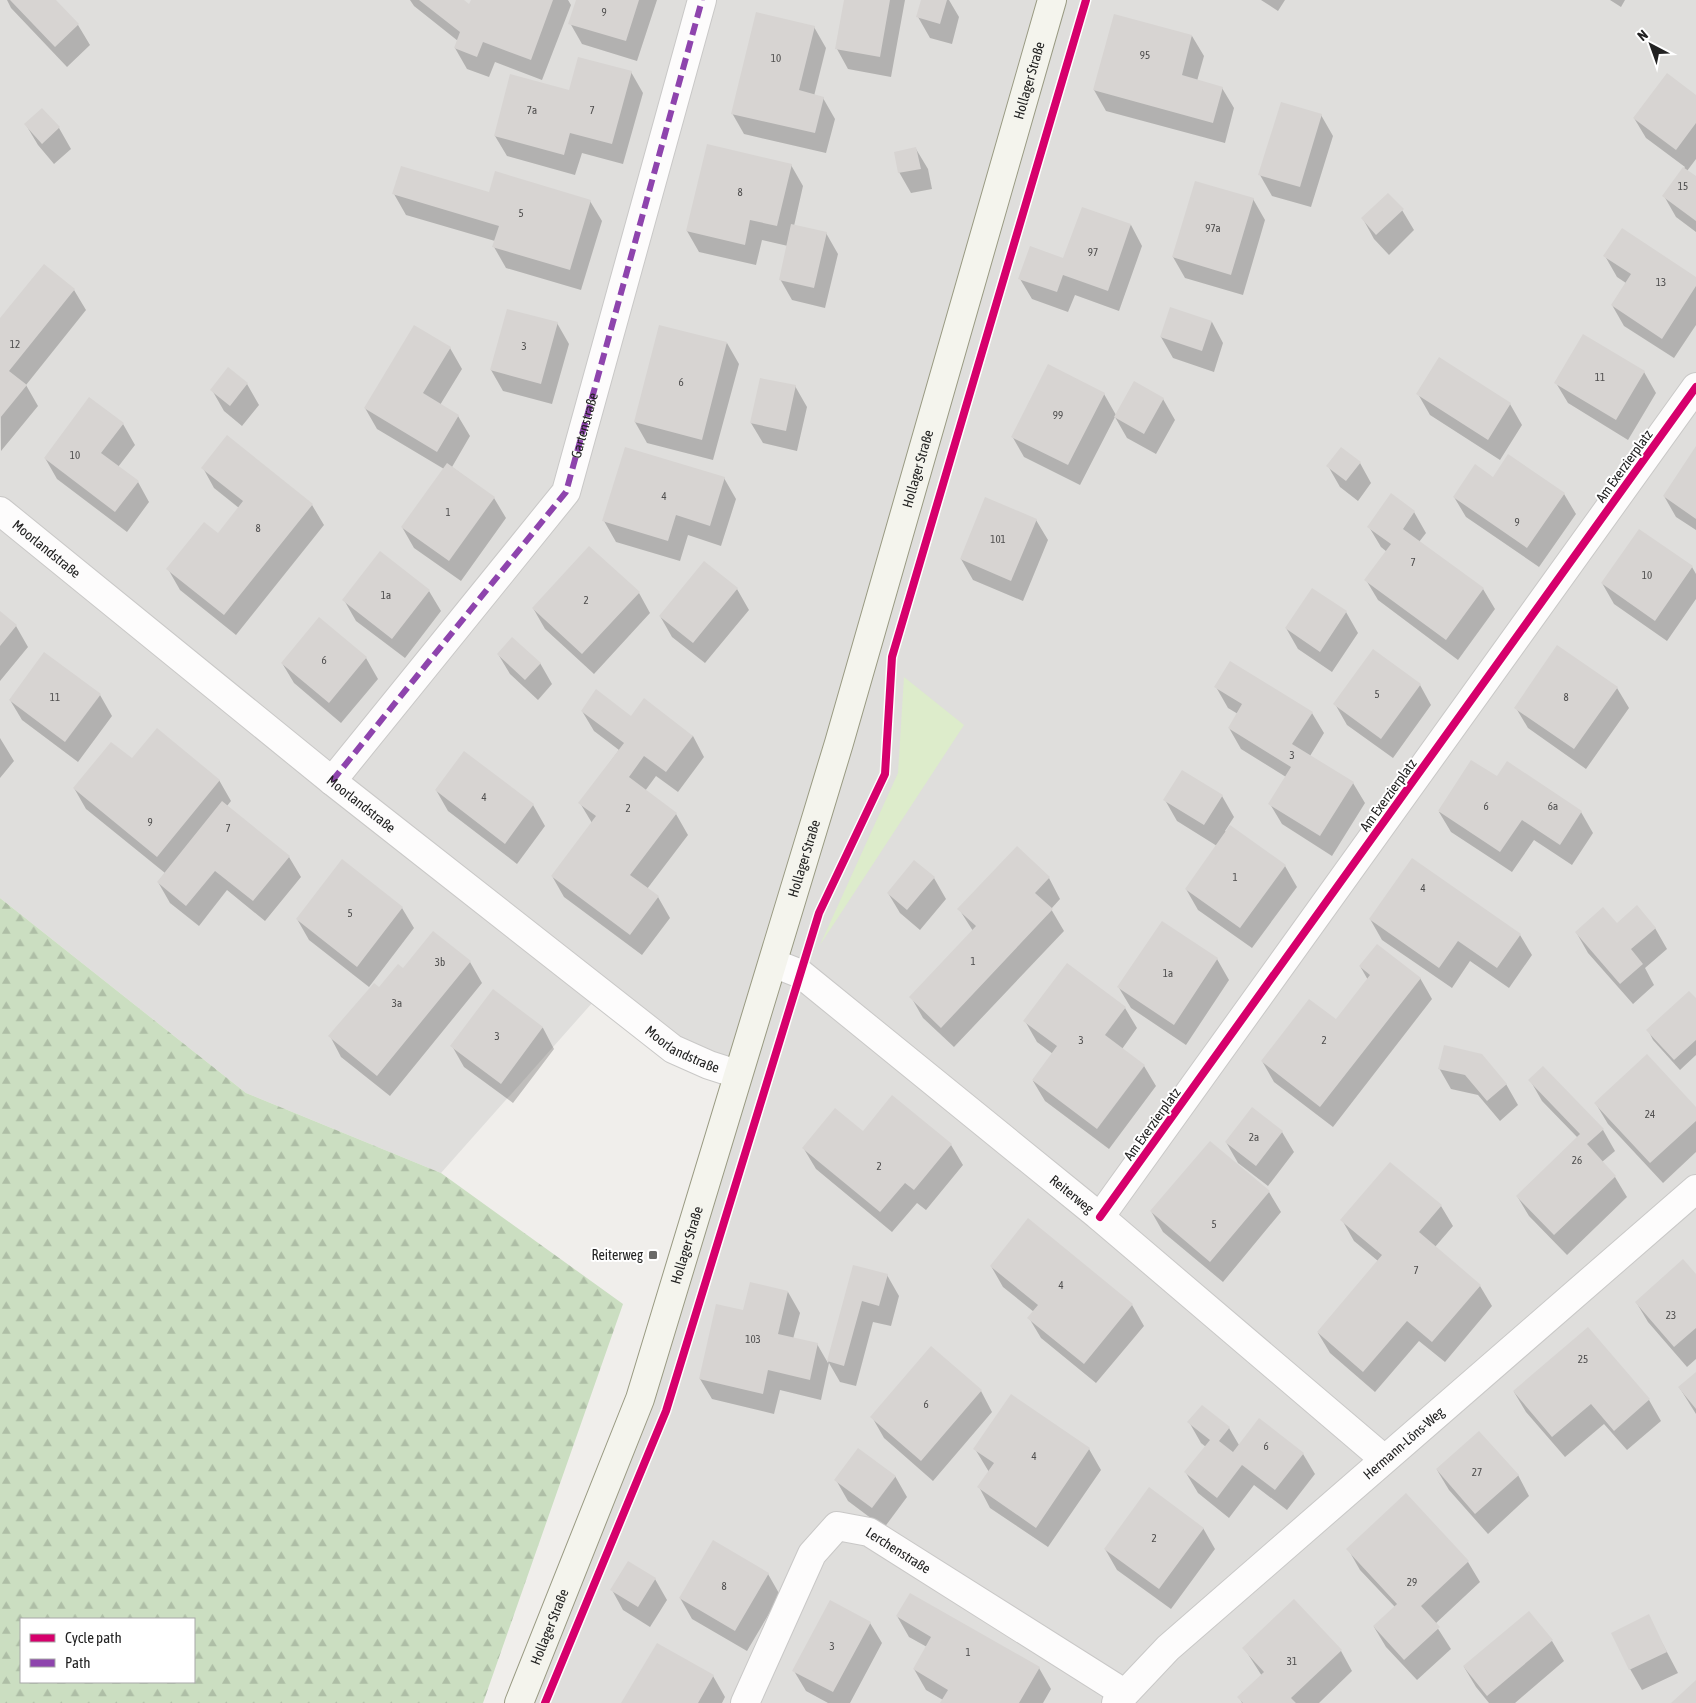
<svg xmlns="http://www.w3.org/2000/svg" width="1696" height="1703" font-family="'Asap Condensed',sans-serif">
<style>
.residential{fill:#dfdedc}
.grass{fill:#ddeccb}
.forest{fill:url(#forest-firs);fill-rule:evenodd}
.shadow{fill:#0003}
.building{fill:#d7d4d2}
.lines{fill:none;stroke-linecap:round;stroke-linejoin:round}
.minor-casing{stroke:#c9c8c7;stroke-width:30}
.secondary-casing{stroke:#999a82;stroke-width:30}
.minor{stroke:#fdfcfc;stroke-width:28}
.secondary{stroke:#f4f4ed;stroke-width:28}
.quiet{stroke:#8e44ad;stroke-width:6;stroke-dasharray:12 6;stroke-linecap:butt}
.cycleway-casing{stroke:#fff;stroke-width:11}
.cycleway{stroke:#d6006c;stroke-width:8}
.poi-dot{fill:#6a6968;stroke:#fff;stroke-width:2}
.labels{text-anchor:middle;dominant-baseline:central;stroke-width:4;stroke-linejoin:round;paint-order:stroke}
.number-label{font-size:11px;fill:#4f4e4e}
.street-label{font-size:14px;fill:#222;stroke:#fff}
.poi-label{font-size:14px;fill:#222;stroke:#fff;text-anchor:end}
</style>
<defs>
<pattern id="forest-firs" width="22" height="20" patternUnits="userSpaceOnUse" patternTransform="scale(1.25)"><rect width="22" height="20" fill="#cbdec1"/><path d="M5 1l3.5 6h-7zM16 11l3.5 6h-7z" fill="#aebea6"/></pattern>
</defs>
<rect width="100%" height="100%" fill="#f0eeeb"/>
<!-- residential -->
<path class="residential" d="M0 0H1696V1703H519L640 1399 737 1074 601 993 441 1173 246 1093 0 898Z"/>
<!-- grass -->
<path class="grass" d="M904 677 964 725 820 945 898 773Z"/>
<!-- forest -->
<path class="forest" d="M0 898 246 1093 441 1173 623 1304 483 1703H0ZM21 1619H194V1682H21Z"/>
<!-- shadow -->
<path class="shadow" d="M7 0H55L78 25 90 45 67 67 11 8Z
M410 0H462L470 6 472 0H568L571 5 542 80 495 62 489 77 467 69 455 48 458 41 414 6Z
M577 0H657L637 61 582 44 570 23Z
M845 0H905L891 77 848 69 837 49Z
M922 0H949L959 17 952 44 930 38 918 17Z
M1261 0H1285L1278 11Z
M1610 0H1625L1621 7Z
M814 27 826 48 814 96 823 98 835 119 826 153 744 134 732 113Z
M1192 36 1204 56 1197 81 1222 88 1234 108 1225 143 1106 111 1094 90Z
M631 72 643 93 623 164 582 153 575 175 507 156 495 136 570 92Z
M1696 96V159L1687 171 1696 178V232L1676 217 1664 196 1685 167 1646 138 1634 118Z
M1321 115 1333 136 1311 207 1272 196 1260 175Z
M26 125 59 128 71 149 54 164 38 145Z
M916 149 928 169 932 189 911 193 899 172Z
M791 165 803 186 794 226 826 233 838 254 825 308 792 300 780 279 788 246 762 240 756 265 699 252 687 231Z
M394 194H490L590 201 602 221 581 290 506 268 494 247 495 241 406 215Z
M1253 199 1265 220 1243 295 1185 278 1173 257Z
M1402 210 1414 230 1389 255 1374 239 1363 219Z
M1131 225 1142 246 1119 311 1075 295 1068 312 1032 299 1020 279 1064 260Z
M1605 256 1696 278V325L1674 358 1624 326 1612 305 1626 283 1617 277Z
M74 290 86 310 26 385 38 406 1 451 0 320Z
M1212 322 1223 343 1214 372 1173 358 1161 337Z
M557 323 569 344 552 404 503 391 491 370Z
M727 343 739 364 713 460 647 443 635 422Z
M450 348 462 369 440 405 458 416 470 436 452 467 494 498 506 518 461 581 414 548 402 527 444 469 377 429 365 408Z
M1644 372 1656 393 1628 440 1568 403 1556 383Z
M247 384 259 405 242 426 224 411 212 390Z
M795 386 807 407 797 451 763 443 751 423Z
M1104 394 1116 415 1163 399 1175 420 1156 454 1127 438 1115 417 1080 485 1024 457 1012 436Z
M1418 394 1510 404 1522 425 1500 460 1430 415Z
M123 424 135 445 118 467 138 482 149 502 127 532 57 479 45 458Z
M1696 448V530L1676 517 1664 496Z
M1360 463 1371 483 1358 501 1340 487 1328 466Z
M203 468 312 505 324 525 236 635 180 590 168 569 218 535 239 508 214 488Z
M724 478 736 499 721 546 688 535 680 561 616 542 604 521Z
M1564 494 1576 514 1539 567 1466 517 1454 497Z
M1391 495 1414 512 1426 533 1419 542 1483 589 1495 609 1458 660 1378 600 1366 580 1387 552 1381 547 1369 527Z
M1036 520 1048 540 1023 601 973 580 961 559Z
M1692 567 1696 574V599L1667 641 1614 604 1602 583Z
M737 589 749 610 705 663 672 637 660 616Z
M429 591 441 611 405 658 356 621 344 600Z
M639 593 650 613 594 674 545 629 533 608Z
M1346 612 1358 633 1332 672 1298 649 1286 628Z
M0 613 16 626 28 647 0 681Z
M498 654 540 663 552 684 538 700 510 674Z
M366 658 378 679 341 723 294 683 282 663Z
M1420 685 1431 705 1393 758 1347 725 1335 704Z
M1216 687 1312 713 1324 733 1310 756 1353 783 1365 803 1332 856 1282 824 1270 804 1286 777 1241 749 1229 728 1238 714 1228 708Z
M1617 688 1629 708 1586 769 1528 728 1516 708Z
M100 695 112 716 78 762 22 720 10 700Z
M582 711 632 717 693 736 704 757 678 792 656 776 645 791 676 814 688 835 647 889 658 897 670 918 642 955 564 897 552 876 592 823 580 803 619 750 594 731Z
M0 738 14 761 0 778Z
M464 753 533 805 545 826 517 864 448 811 436 790Z
M132 760 219 780 231 801 227 806 289 857 301 877 265 921 227 890 199 926 170 903 158 882 165 873 86 809 74 788Z
M1222 796 1234 817 1225 831 1285 866 1297 887 1252 948 1198 910 1186 889 1217 846 1177 821 1165 800Z
M1439 812H1581L1593 833 1572 865 1534 840 1512 872 1451 832Z
M934 878 946 899 920 930 900 913 888 893Z
M1049 878 1060 899 1051 909 1064 931 954 1047 923 1018 911 997 973 931 959 909Z
M402 908 414 928 369 987 309 940 297 919Z
M1370 919 1520 935 1532 955 1509 988 1470 961 1452 988 1382 940Z
M1617 925 1655 928 1667 949 1645 968 1654 985 1633 1004 1588 953 1576 932Z
M1217 959 1229 980 1186 1045 1131 1008 1119 988Z
M470 962 482 983 390 1096 341 1057 330 1036 379 989 403 970Z
M1360 966 1420 978 1432 999 1333 1127 1274 1082 1262 1061 1336 1021 1368 980Z
M493 991 543 1028 554 1049 513 1103 464 1067 452 1046Z
M1696 1000V1055L1680 1070 1653 1040 1648 1030Z
M1125 1008 1137 1028 1122 1049 1144 1066 1156 1086 1109 1149 1045 1101 1033 1081 1053 1054 1037 1042 1025 1021Z
M1439 1068 1506 1084 1518 1105 1500 1121 1478 1095 1451 1089Z
M1530 1080 1603 1130 1615 1151 1602 1162 1615 1177 1627 1197 1567 1255 1529 1216 1517 1196 1578 1138 1542 1101Z
M1596 1104 1696 1109V1152L1663 1183 1608 1124Z
M1282 1132 1294 1152 1268 1186 1238 1163 1226 1142Z
M863 1133 951 1145 963 1165 926 1210 917 1203 892 1232 816 1169 804 1149Z
M1210 1143 1269 1192 1281 1212 1223 1282 1163 1232 1151 1211Z
M1441 1206 1453 1226 1435 1247 1480 1286 1492 1306 1445 1362 1419 1341 1375 1392 1330 1353 1318 1333 1378 1261 1354 1241 1342 1220Z
M854 1266 887 1275 899 1296 891 1326 873 1322 856 1386 840 1382 829 1363 821 1400 780 1390 774 1414 712 1399 700 1379 744 1312 788 1292 800 1313 793 1339 817 1344 828 1363Z
M991 1266 1132 1305 1144 1326 1096 1383 1041 1338 1029 1318 1034 1312 1003 1287Z
M1696 1276V1359L1687 1367 1648 1322 1636 1302Z
M1588 1329 1649 1400 1661 1421 1627 1450 1604 1424 1565 1457 1526 1412 1514 1392Z
M1696 1374V1414L1679 1387Z
M981 1391 992 1412 933 1481 884 1438 872 1417Z
M1189 1422 1229 1428 1239 1445 1303 1454 1315 1474 1287 1510 1254 1485 1229 1518 1198 1493 1186 1473 1206 1447 1201 1443Z
M975 1449H1089L1101 1470 1048 1547 990 1508 979 1487 989 1472Z
M1437 1470 1518 1475 1529 1496 1488 1534 1449 1490Z
M895 1476 907 1497 884 1528 848 1501 836 1480Z
M1406 1495 1468 1562 1480 1582 1435 1624 1451 1649 1417 1680 1386 1647 1374 1627 1395 1607 1360 1570 1348 1549Z
M1203 1528 1215 1549 1171 1609 1117 1570 1105 1549Z
M768 1574 780 1595 747 1651 692 1619 680 1598Z
M655 1579 667 1600 650 1627 623 1610 612 1590Z
M1529 1613 1552 1641 1564 1661 1515 1703H1489L1476 1687 1464 1667Z
M897 1616 1039 1668 1051 1689 1043 1703H942L943 1700 926 1690 914 1669 927 1647 909 1637Z
M1648 1616 1678 1673 1642 1690 1630 1669Z
M870 1623 882 1643 850 1703H828L806 1691 794 1671Z
M1244 1648 1341 1651 1352 1671 1319 1703H1242L1239 1697 1262 1676Z
M713 1676 725 1697 722 1703H623Z"/>
<!-- building -->
<path class="building" d="M10 0H56L79 24 55 47Z
M419 0H464L469 4 471 0H553L531 60 483 42 477 57 454 48 460 32Z
M576 0H639L626 41 568 24Z
M844 0H890L880 57 835 49Z
M921 0H947L940 24 916 17Z
M756 12 815 26 799 90 824 97 815 133 731 114Z
M1114 14 1192 35 1182 75 1223 87 1213 123 1093 90Z
M578 57 632 71 612 144 570 133 564 155 494 136 510 74 569 90Z
M1667 73 1696 95V123L1676 150 1633 118Z
M1281 102 1322 114 1300 187 1258 175Z
M42 108 60 127 42 144 24 124Z
M707 144 792 164 777 226 750 220 745 245 686 231Z
M916 147 921 169 898 173 894 152Z
M401 166 489 192 495 171 591 200 570 270 492 247 499 226 392 194Z
M1683 167 1696 176V221L1662 196Z
M1195 181 1254 198 1231 275 1172 257Z
M1388 193 1404 209 1376 235 1361 218Z
M1082 207 1131 224 1108 291 1063 275 1057 292 1018 279 1030 246 1063 258Z
M791 224 827 232 814 288 779 280Z
M1622 228 1696 277V286L1662 339 1611 305 1631 274 1603 256Z
M44 264 75 289 9 371 27 385 0 418V318Z
M1170 307 1212 321 1202 351 1160 337Z
M507 309 558 322 541 384 490 370Z
M414 325 451 347 423 393 459 415 437 452 364 408Z
M659 325 727 342 702 440 634 422Z
M1583 334 1645 371 1616 420 1554 383Z
M1439 357 1511 403 1488 440 1416 394Z
M1048 364 1105 393 1068 465 1011 437Z
M228 367 248 383 230 406 210 390Z
M760 378 796 385 786 431 750 423Z
M1134 381 1164 398 1144 434 1114 417Z
M89 397 124 423 101 453 139 481 115 512 44 458Z
M227 435 313 504 224 615 166 569 204 522 218 533 243 501 201 468Z
M1696 446V519L1663 496Z
M625 447 725 477 710 526 676 515 668 541 602 521Z
M1341 447 1361 462 1346 481 1326 466Z
M1508 454 1565 493 1527 548 1453 497 1475 464 1493 477Z
M447 463 495 497 449 561 401 527Z
M1391 493 1415 511 1403 529 1484 588 1446 640 1364 580 1391 544 1367 527Z
M985 497 1037 519 1011 581 960 559Z
M1639 529 1693 566 1655 621 1601 583Z
M589 546 640 592 582 654 532 608Z
M380 551 430 590 392 639 342 600Z
M704 561 738 588 693 643 659 616Z
M1312 588 1347 611 1320 652 1285 628Z
M0 611 17 625 0 646Z
M319 617 367 657 329 703 281 663Z
M512 637 541 663 525 680 497 654Z
M1557 645 1618 687 1574 749 1514 708Z
M1373 649 1421 684 1381 739 1333 704Z
M44 652 101 694 65 742 9 700Z
M1230 661 1313 712 1292 744 1354 782 1320 836 1268 804 1291 767 1228 728 1242 704 1214 687Z
M596 689 631 716 644 698 693 736 666 772 644 756 629 777 677 813 630 875 659 896 630 935 551 876 596 816 578 803 624 743 581 711Z
M157 728 220 780 157 857 73 788 111 742 132 758Z
M464 751 534 804 505 844 435 790Z
M1471 760 1497 776 1507 761 1582 811 1560 845 1522 820 1500 852 1438 811Z
M1182 770 1223 795 1204 825 1163 800Z
M222 801 290 856 253 901 215 871 186 906 157 882Z
M1230 825 1286 865 1240 928 1185 889Z
M1017 846 1050 877 1035 893 1053 909 941 1028 909 997 976 926 957 909Z
M1412 858 1521 934 1497 968 1458 941 1439 968 1369 919Z
M342 859 403 907 357 967 296 919Z
M914 860 935 877 907 910 887 893Z
M1637 905 1656 928 1631 949 1643 964 1620 984 1575 932 1603 907 1617 923Z
M1162 921 1218 958 1174 1025 1117 987Z
M433 931 471 961 377 1076 328 1036 374 983 379 987 398 964 403 968Z
M1377 944 1421 978 1320 1107 1261 1061 1309 999 1336 1019 1370 975 1359 966Z
M1067 963 1126 1007 1105 1035 1145 1065 1097 1129 1032 1080 1057 1046 1023 1021Z
M493 989 543 1027 501 1084 450 1046Z
M1689 991 1696 998V1040L1674 1060 1646 1030Z
M1444 1045 1482 1054 1507 1084 1487 1101 1465 1075 1438 1069Z
M1647 1054 1696 1107V1121L1650 1163 1594 1103Z
M1543 1066 1604 1129 1587 1144 1616 1176 1554 1235 1516 1196 1580 1134 1528 1080Z
M892 1095 952 1144 914 1190 905 1183 880 1212 802 1148 835 1108 863 1131Z
M1252 1107 1283 1131 1256 1166 1225 1142Z
M1210 1141 1270 1191 1210 1262 1150 1211Z
M1390 1162 1442 1205 1419 1232 1481 1285 1432 1342 1407 1321 1363 1372 1317 1332 1382 1255 1340 1220Z
M1028 1218 1133 1304 1084 1364 1027 1318 1038 1305 990 1266Z
M1683 1259 1696 1274V1328L1674 1347 1635 1302Z
M853 1265 888 1274 879 1306 862 1301 844 1366 827 1361Z
M750 1282 788 1291 778 1334 818 1343 810 1380 768 1370 763 1394 699 1379 716 1304 743 1310Z
M1588 1327 1650 1399 1614 1431 1591 1404 1552 1437 1513 1391Z
M931 1346 982 1390 921 1461 870 1417Z
M1696 1372V1409L1678 1387Z
M1011 1394 1090 1448 1036 1528 977 1487 994 1463 973 1449Z
M1202 1405 1230 1427 1219 1441 1233 1452 1259 1418 1304 1453 1275 1490 1242 1465 1217 1498 1184 1472 1210 1440 1187 1422Z
M1479 1431 1519 1475 1475 1514 1436 1469Z
M858 1448 896 1476 872 1508 834 1480Z
M1149 1487 1204 1528 1159 1589 1104 1549Z
M1406 1493 1469 1561 1421 1606 1440 1627 1404 1660 1373 1626 1397 1604 1346 1549Z
M713 1540 769 1573 735 1631 679 1598Z
M628 1561 656 1578 638 1607 610 1590Z
M910 1593 1040 1667 1019 1703H940L948 1690 913 1669 931 1637 896 1616Z
M1294 1599 1342 1650 1291 1698 1296 1703H1243L1237 1697 1264 1672 1242 1648Z
M830 1600 871 1622 833 1692 792 1671Z
M1529 1611 1553 1640 1487 1696 1463 1666Z
M1649 1614 1667 1652 1629 1670 1611 1633Z
M657 1643 714 1675 698 1703H621Z
M1696 1680V1703H1671Z"/>
<g class="lines">
<!-- minor casing -->
<g class="minor-casing">
<g id="minor">
<path id="s1" d="M0 511 332 781 673 1049 709 1065 737 1074"/>
<path id="s2" d="M332 781 566 492 702 0"/>
<path id="s3" d="M773 963 801 974 1100 1217 1384 1459"/>
<path d="M1100 1217 1696 387"/>
<path id="s4" d="M745 1703 812 1554 837 1526 869 1532 1124 1693"/>
<path id="s5" d="M1116 1703 1168 1648 1696 1189"/>
</g>
</g>
<!-- secondary casing -->
<g class="secondary-casing">
<g id="secondary">
<path id="s6" d="M519 1703 640 1399 839 743 1052 0"/>
</g>
</g>
<!-- minor -->
<use href="#minor" class="minor"/>
<!-- secondary -->
<use href="#secondary" class="secondary"/>
<!-- quiet -->
<path class="quiet" d="M332 781 566 492 702 0"/>
<!-- cycleway casing -->
<g class="cycleway-casing">
<path id="cycleway" d="M1100 1217 1696 387
M545 1703 666 1411 819 913 885 774 892 657 1086 0"/>
</g>
<!-- cycleway -->
<use href="#cycleway" class="cycleway"/>
</g>
<!-- markers -->
<rect class="poi-dot" x="648" y="1250" width="10" height="10" rx="2.5"/>
<g class="labels">
<!-- number labels -->
<g class="number-label">
<text x="604" y="12">9</text>
<text x="1145" y="55">95</text>
<text x="776" y="58">10</text>
<text x="532" y="110">7a</text>
<text x="592" y="110">7</text>
<text x="1683" y="186">15</text>
<text x="740" y="192">8</text>
<text x="521" y="213">5</text>
<text x="1213" y="228">97a</text>
<text x="1093" y="252">97</text>
<text x="1661" y="282">13</text>
<text x="15" y="344">12</text>
<text x="524" y="346">3</text>
<text x="1600" y="377">11</text>
<text x="681" y="382">6</text>
<text x="1058" y="415">99</text>
<text x="75" y="455">10</text>
<text x="664" y="496">4</text>
<text x="448" y="512">1</text>
<text x="1517" y="522">9</text>
<text x="258" y="528">8</text>
<text x="998" y="539">101</text>
<text x="1413" y="562">7</text>
<text x="1647" y="575">10</text>
<text x="386" y="595">1a</text>
<text x="586" y="600">2</text>
<text x="324" y="660">6</text>
<text x="1377" y="694">5</text>
<text x="55" y="697">11</text>
<text x="1566" y="697">8</text>
<text x="1292" y="755">3</text>
<text x="484" y="797">4</text>
<text x="1486" y="806">6</text>
<text x="1553" y="806">6a</text>
<text x="628" y="808">2</text>
<text x="150" y="822">9</text>
<text x="228" y="828">7</text>
<text x="1235" y="877">1</text>
<text x="1423" y="888">4</text>
<text x="350" y="913">5</text>
<text x="973" y="961">1</text>
<text x="440" y="962">3b</text>
<text x="1168" y="973">1a</text>
<text x="397" y="1003">3a</text>
<text x="497" y="1036">3</text>
<text x="1081" y="1040">3</text>
<text x="1324" y="1040">2</text>
<text x="1650" y="1114">24</text>
<text x="1254" y="1137">2a</text>
<text x="1577" y="1160">26</text>
<text x="879" y="1166">2</text>
<text x="1214" y="1224">5</text>
<text x="1416" y="1270">7</text>
<text x="1061" y="1285">4</text>
<text x="1671" y="1315">23</text>
<text x="753" y="1339">103</text>
<text x="1583" y="1359">25</text>
<text x="926" y="1404">6</text>
<text x="1266" y="1446">6</text>
<text x="1034" y="1456">4</text>
<text x="1477" y="1472">27</text>
<text x="1154" y="1538">2</text>
<text x="1412" y="1582">29</text>
<text x="724" y="1586">8</text>
<text x="832" y="1646">3</text>
<text x="968" y="1652">1</text>
<text x="1292" y="1661">31</text>
</g>
<!-- street labels -->
<g class="street-label">
<text stroke="none"><textPath href="#s6" startOffset="1702">Hollager Straße</textPath></text>
<text stroke="none"><textPath href="#s2" startOffset="441">Gartenstraße</textPath></text>
<text transform="translate(1624 466) rotate(-54)">Am Exerzierplatz</text>
<text stroke="none"><textPath href="#s6" startOffset="1298">Hollager Straße</textPath></text>
<text stroke="none"><textPath href="#s1" startOffset="60">Moorlandstraße</textPath></text>
<text transform="translate(1388 795) rotate(-54)">Am Exerzierplatz</text>
<text stroke="none"><textPath href="#s1" startOffset="465">Moorlandstraße</textPath></text>
<text stroke="none"><textPath href="#s6" startOffset="892">Hollager Straße</textPath></text>
<text stroke="none"><textPath href="#s1" startOffset="870">Moorlandstraße</textPath></text>
<text transform="translate(1152 1124) rotate(-54)">Am Exerzierplatz</text>
<text stroke="none"><textPath href="#s3" startOffset="379">Reiterweg</textPath></text>
<text stroke="none"><textPath href="#s6" startOffset="488">Hollager Straße</textPath></text>
<text stroke="none"><textPath href="#s5" startOffset="388">Hermann-Löns-Weg</textPath></text>
<text stroke="none"><textPath href="#s4" startOffset="268">Lerchenstraße</textPath></text>
<text stroke="none"><textPath href="#s6" startOffset="82">Hollager Straße</textPath></text>
</g>
<!-- poi labels -->
<g class="poi-label">
<text x="643" y="1255">Reiterweg</text>
</g>
</g>
<!-- legend -->
<rect x="20" y="1618" width="175" height="65" fill="#ffffff" stroke="#a7a7a7"/>
<rect x="30" y="1634" width="25" height="8" fill="#d6006c" stroke="#a7a7a7"/>
<text x="65" y="1643" font-size="15" fill="#222222">Cycle path</text>
<rect x="30" y="1659" width="25" height="8" fill="#8e44ad" stroke="#a7a7a7"/>
<text x="65" y="1668" font-size="15" fill="#222222">Path</text>
<!-- north arrow -->
<g transform="translate(1651 45) rotate(319)" stroke="#ffffff" stroke-width="4" paint-order="stroke">
<path d="M0-4L9 19L0 12L-9 19Z" fill="#222222"/>
<text y="-8" font-size="14" font-weight="bold" text-anchor="middle" fill="#222222">N</text>
</g>
</svg>
